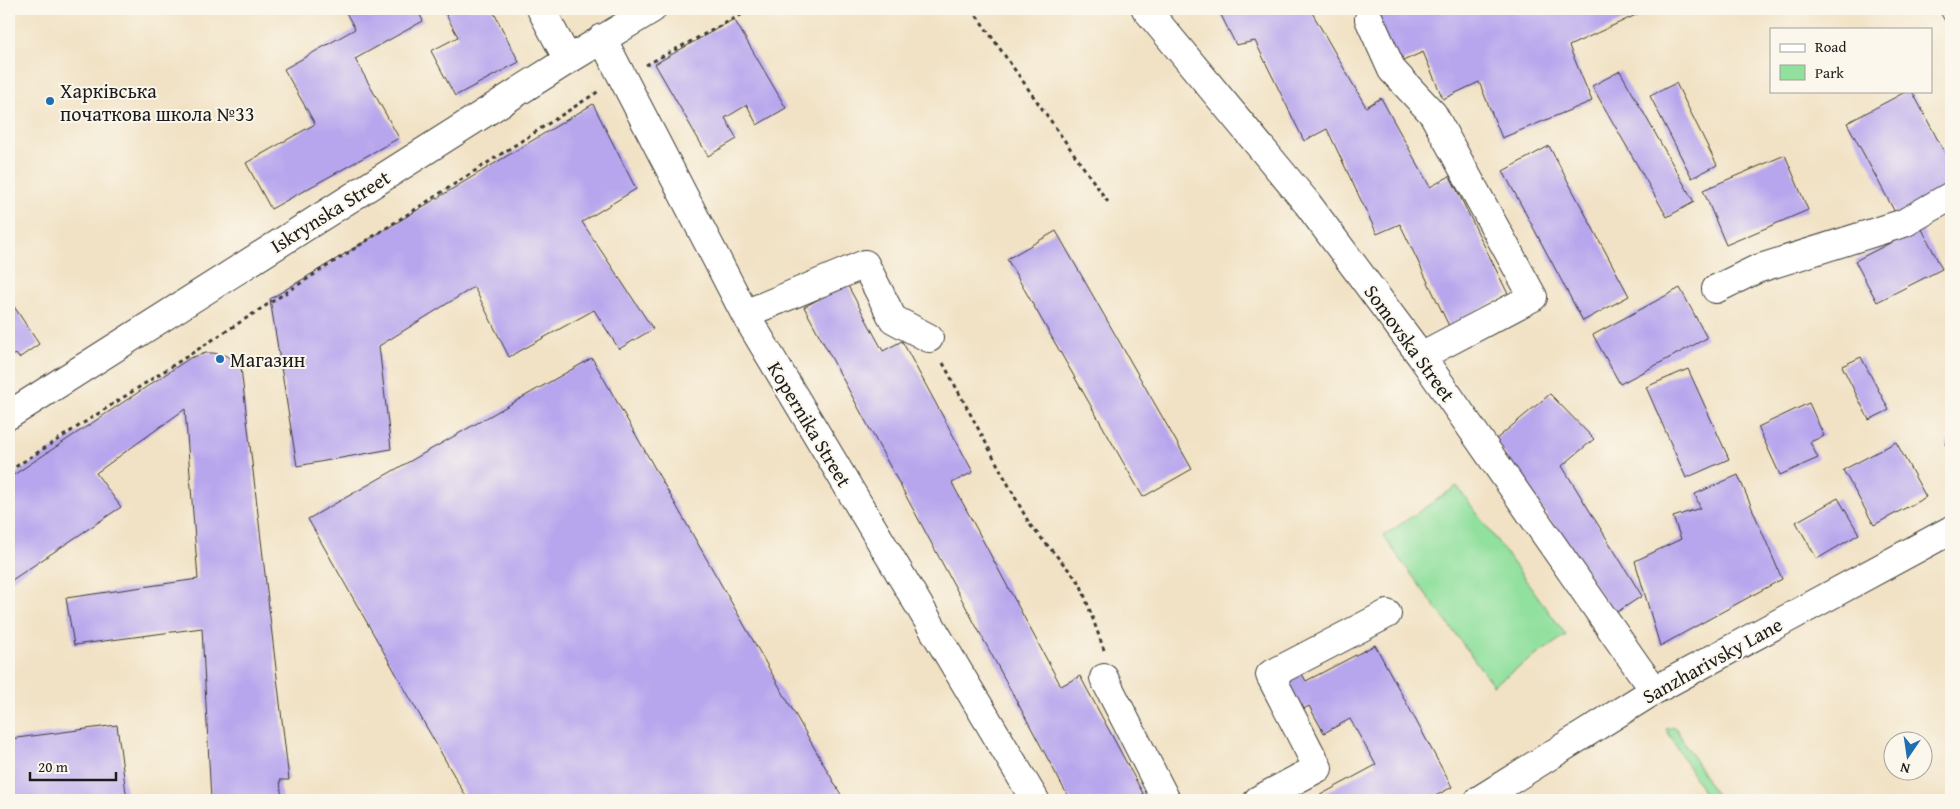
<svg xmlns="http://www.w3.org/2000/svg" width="1960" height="809" font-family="'Gentium Book Plus',serif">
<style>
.green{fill:#91e09e;stroke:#567e5d}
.building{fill:#b7a5ed}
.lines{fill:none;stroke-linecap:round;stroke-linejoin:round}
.minor-casing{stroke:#3c3a35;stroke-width:30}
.path{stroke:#3c3a35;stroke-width:3;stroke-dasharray:4 4;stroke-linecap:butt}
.minor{stroke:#fff;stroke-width:28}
.poi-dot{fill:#1f6fb2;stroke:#fbf7ec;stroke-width:2}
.labels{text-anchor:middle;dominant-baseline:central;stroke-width:4;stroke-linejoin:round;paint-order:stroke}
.poi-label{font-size:20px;fill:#1c1c1c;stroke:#fbf7ec;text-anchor:start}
.street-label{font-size:20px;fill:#1c1c1c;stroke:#fbf7ec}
</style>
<rect width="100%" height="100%" fill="#fbf7ec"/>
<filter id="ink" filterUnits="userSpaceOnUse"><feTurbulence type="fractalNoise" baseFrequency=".02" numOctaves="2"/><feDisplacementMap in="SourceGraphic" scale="10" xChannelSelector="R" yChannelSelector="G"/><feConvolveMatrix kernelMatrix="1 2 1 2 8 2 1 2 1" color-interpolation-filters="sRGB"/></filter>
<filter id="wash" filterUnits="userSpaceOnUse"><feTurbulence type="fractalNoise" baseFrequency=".0096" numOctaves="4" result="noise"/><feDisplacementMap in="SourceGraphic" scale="20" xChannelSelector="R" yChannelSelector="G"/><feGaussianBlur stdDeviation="1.12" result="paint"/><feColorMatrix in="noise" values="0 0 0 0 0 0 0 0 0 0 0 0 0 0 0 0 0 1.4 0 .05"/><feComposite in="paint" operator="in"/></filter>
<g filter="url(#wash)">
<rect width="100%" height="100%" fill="#f1e2c5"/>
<!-- green -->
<path class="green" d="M1457 486 1566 635 1493 685 1383 536Z
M1675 727 1719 800H1708L1666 729Z"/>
<g id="blocks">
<!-- building -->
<path class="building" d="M344 9H417L423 21 355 59 399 138 271 209 246 163 315 124 284 69 355 29Z
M443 9H492L519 62 455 96 431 51 458 37Z
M1218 9H1310L1366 107 1381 98 1430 187 1450 176 1508 294 1449 326 1400 224 1377 234 1327 129 1304 141 1255 41 1236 45Z
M1380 9H1636L1638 14 1569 46 1592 101 1502 138 1479 82 1443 99 1423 52 1396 64 1373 12Z
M1938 9H1951V24L1948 26Z
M734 19 786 108 757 125 747 105 725 118 737 139 708 156 655 64Z
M1620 71 1694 202 1667 217 1592 86Z
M1676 83 1717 165 1692 178 1650 96Z
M1907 91H1912L1951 165V187L1897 216 1847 123Z
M593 104 636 189 582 222 653 329 619 349 594 310 509 357 474 287 379 346 391 449 297 466 270 299Z
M1549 146 1629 296 1583 321 1503 171Z
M1785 155 1808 210 1726 245 1703 190Z
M1921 227 1942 269 1877 302 1855 261Z
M1056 231 1192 469 1143 497 1007 259Z
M847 284 883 351 902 341 973 472 952 483 1061 686 1080 676 1146 799 1070 800 804 307Z
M1680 288 1707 338 1620 384 1593 335Z
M9 299 39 344 19 358 16 354 9 358Z
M206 353H213L224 355 233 359 241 368 289 780H280L282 800H211L202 628 74 645 66 598 198 579 185 409 96 473 121 507 9 582V478L190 358Z
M1861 357 1889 410 1869 420 1842 366Z
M592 358 844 800H468L308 519Z
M1688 369 1729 459 1686 478 1646 387Z
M1550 394 1594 439 1562 466 1642 596 1614 614 1495 440Z
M1809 403 1824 436 1810 442 1818 458 1780 475 1758 427Z
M1951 440V456L1945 443Z
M1896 442 1926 497 1874 525 1843 470Z
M1738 475 1782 579 1660 646 1635 561 1681 539 1673 517 1700 508 1695 494Z
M1838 498 1859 534 1817 559 1796 522Z
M1375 645 1452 787 1428 800H1311L1376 765 1350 719 1324 733 1309 706 1294 714 1275 679 1298 667 1306 681Z
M117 725 127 800H9V739Z"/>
</g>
</g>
<g filter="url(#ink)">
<use href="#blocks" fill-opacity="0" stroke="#3c3a35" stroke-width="1"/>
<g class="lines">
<!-- minor casing -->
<g class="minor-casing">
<path id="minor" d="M541 9 568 60
M1146 9 1307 203 1421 356 1639 669 1655 690
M1369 19 1392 70 1433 114 1533 297 1421 356
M602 38 745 314 1035 800
M1716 289 1757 269 1904 223 1951 196
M745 314 865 264 893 319 929 338
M9 415 568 60 652 9
M1104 678 1166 800
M1258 800 1318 768 1270 675 1387 614
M1479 800 1655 690 1951 530"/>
</g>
<!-- path -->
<path class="path" d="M972 9 1110 205
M646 65 752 9
M943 363 1030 525 1080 583 1104 650
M9 471 599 91"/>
<!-- minor -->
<use href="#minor" class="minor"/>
</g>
</g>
<!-- markers -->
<g class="poi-dot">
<circle cx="50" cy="101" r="5"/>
<circle cx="220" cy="359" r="5"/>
</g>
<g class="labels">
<!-- poi labels -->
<g class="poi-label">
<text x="60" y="90">Харківська<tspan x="60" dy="23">початкова школа №33</tspan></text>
<text x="230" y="359">Магазин</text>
</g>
<!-- street labels -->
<g class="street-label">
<text transform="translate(330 211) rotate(-32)">Iskrynska Street</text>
<text transform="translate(1410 343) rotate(54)">Somovska Street</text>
<text transform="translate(810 424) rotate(59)">Kopernika Street</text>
<text transform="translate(1712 660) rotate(-29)">Sanzharivsky Lane</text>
</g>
</g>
<!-- margin -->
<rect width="1960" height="809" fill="none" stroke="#fbf7ec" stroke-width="30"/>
<!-- legend -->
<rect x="1770" y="28" width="162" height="65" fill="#fbf7ec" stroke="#a29f99"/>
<rect x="1780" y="44" width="25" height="8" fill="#ffffff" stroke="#a29f99"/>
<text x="1815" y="52" font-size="15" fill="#1c1c1c">Road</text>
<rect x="1780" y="65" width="25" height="15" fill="#91e09e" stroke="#a29f99"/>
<text x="1815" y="78" font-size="15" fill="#1c1c1c">Park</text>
<!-- north arrow -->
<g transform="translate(1908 756) rotate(193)"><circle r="24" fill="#fbf7ec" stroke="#a29f99"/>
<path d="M0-4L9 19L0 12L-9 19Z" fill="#1f6fb2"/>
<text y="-8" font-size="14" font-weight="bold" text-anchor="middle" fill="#1c1c1c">N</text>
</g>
<!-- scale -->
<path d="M30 772v8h86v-8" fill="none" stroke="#1c1c1c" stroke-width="2.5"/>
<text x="38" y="772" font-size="15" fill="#1c1c1c" stroke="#fbf7ec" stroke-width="4" paint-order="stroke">20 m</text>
</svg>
